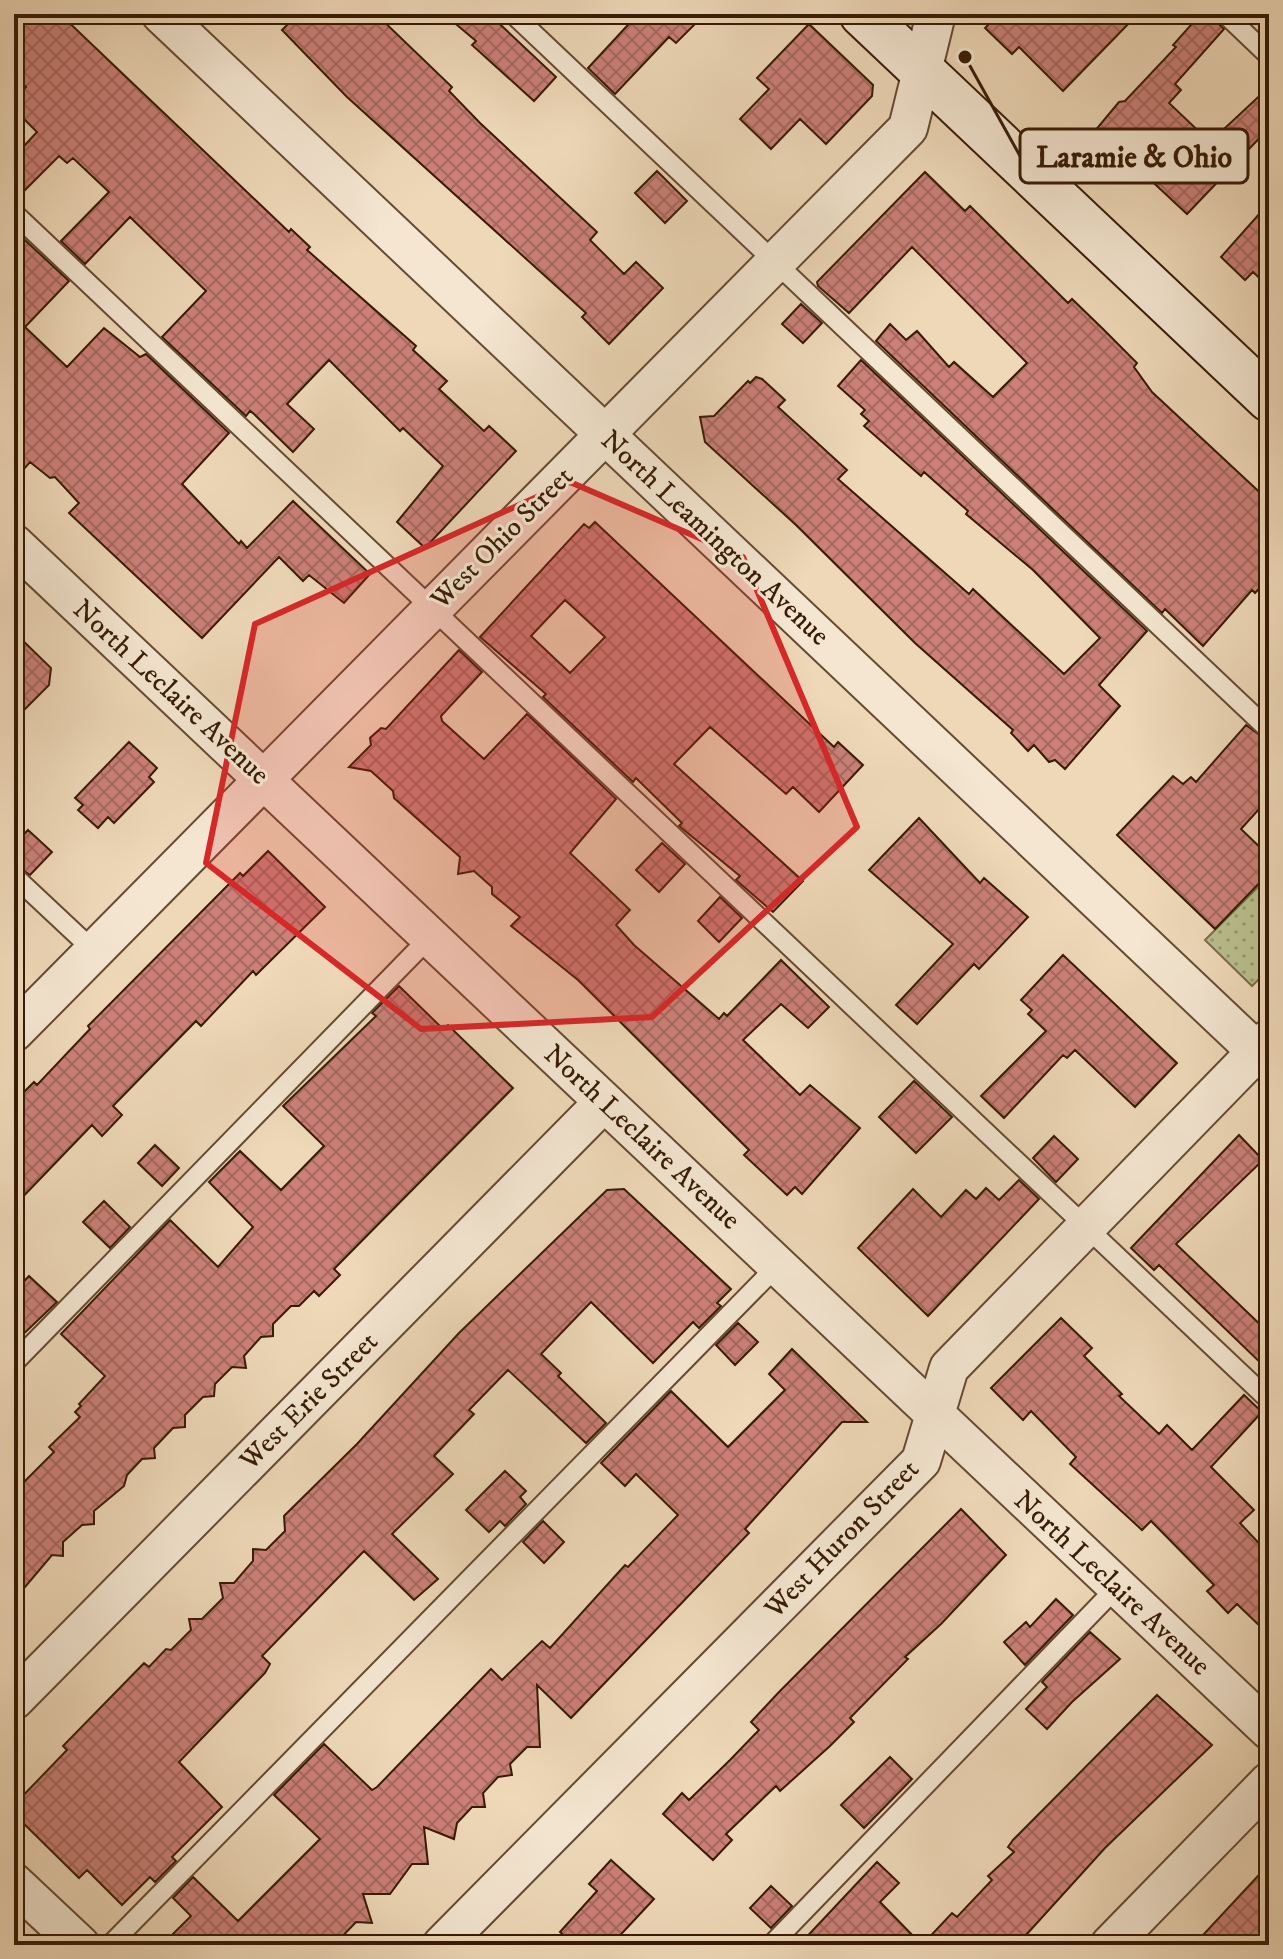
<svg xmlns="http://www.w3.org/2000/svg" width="1283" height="1959" font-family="'IM FELL DW Pica',serif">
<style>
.green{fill:url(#green-dots);stroke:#786d4a;stroke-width:2}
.building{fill:url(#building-cross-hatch);stroke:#371b05;stroke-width:2;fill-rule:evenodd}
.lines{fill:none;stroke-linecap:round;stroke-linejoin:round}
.lane-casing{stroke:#654a32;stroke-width:22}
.street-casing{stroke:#654a32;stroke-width:42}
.secondary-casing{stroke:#371b05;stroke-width:48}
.lane{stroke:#f4e6d1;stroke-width:18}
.street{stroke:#f4e6d1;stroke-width:38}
.secondary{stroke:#f4e6d1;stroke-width:44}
.marked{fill:#d62828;fill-opacity:0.2;stroke:#d62828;stroke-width:6;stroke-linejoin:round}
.labels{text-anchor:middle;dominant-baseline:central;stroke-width:6;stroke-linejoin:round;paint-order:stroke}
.street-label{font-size:28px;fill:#371b05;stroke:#f4e6d1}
.leader{fill:none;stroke:#371b05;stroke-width:3}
.callout-dot{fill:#371b05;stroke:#f4e6d1;stroke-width:3}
.callout{fill:#f4e6d1;stroke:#371b05;stroke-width:3}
.callout-label{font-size:30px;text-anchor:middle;font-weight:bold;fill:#371b05}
</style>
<defs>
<pattern id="green-dots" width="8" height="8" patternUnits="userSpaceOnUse" patternTransform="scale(2)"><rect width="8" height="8" fill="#b9bf8e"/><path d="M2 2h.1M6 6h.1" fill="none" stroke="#979a72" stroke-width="1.8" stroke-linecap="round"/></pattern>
<pattern id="building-cross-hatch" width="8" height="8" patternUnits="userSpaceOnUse" patternTransform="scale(2)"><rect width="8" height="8" fill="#cb8078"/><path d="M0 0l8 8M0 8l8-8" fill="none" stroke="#a66860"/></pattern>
</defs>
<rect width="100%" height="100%" fill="#eed8b8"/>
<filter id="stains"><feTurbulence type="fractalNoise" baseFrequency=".0025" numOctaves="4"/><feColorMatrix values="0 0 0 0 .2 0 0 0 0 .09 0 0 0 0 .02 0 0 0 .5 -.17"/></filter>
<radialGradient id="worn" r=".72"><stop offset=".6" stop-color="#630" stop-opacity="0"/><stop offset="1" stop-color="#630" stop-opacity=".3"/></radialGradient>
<!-- green -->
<path class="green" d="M1269 876V969L1252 986 1205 940Z"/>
<!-- building -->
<path class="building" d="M14 14H60L289 232 291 229 310 247 307 250 416 346 413 350 447 381 439 389 484 431 489 426 516 451 425 548 397 522 443 466 403 428 400 431 329 360 287 404 314 429 293 452 254 414 250 411 246 416 162 337 206 291 130 217 85 264 61 241 109 192 73 158 67 163 59 156 14 201V157L37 132 14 109V99L26 87 14 75Z
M298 14H376L452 87 449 91 480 123 597 232 590 240 624 274 636 262 663 288 609 344 582 317 586 313 347 97 282 30Z
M444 14H489L556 77 534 101 472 45 476 41Z
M638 14H705L676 43 669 37 615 94 588 68Z
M999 14H1138L1063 91 1019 47 1012 54 985 28Z
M1208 14 1224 29 1175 84 1181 90 1169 103 1210 142 1269 87V128L1187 214 1112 144 1089 138 1119 102 1125 101 1176 47 1173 45 1198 17 1202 20Z
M809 24 873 85 872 96 826 144 800 119 771 149 740 119 769 89 757 78Z
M657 171 687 201 665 223 635 193Z
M925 172 965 211 970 206 1068 303 1072 299 1103 329 1137 363 1134 367 1152 392 1269 501V578L1255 593 1252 590 1203 646 1165 609 1162 613 876 341 890 324 906 340 917 331 949 367 954 362 993 397 1027 363 912 247 849 313 818 286 817 282Z
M1269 203V287L1253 272 1245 280 1221 257Z
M14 230 69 281 25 327 67 367 104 328 140 357 146 354 229 433 182 484 239 544 241 541 247 548 293 501 370 574 344 603 309 575 303 581 279 557 202 638 69 513 79 503 55 477 50 478 30 462 14 480Z
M801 304 822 323 803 343 782 324Z
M861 360 1147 631 1099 685 1120 706 1065 769 1055 760 1049 762 1034 745 1028 751 1011 733 1013 730 915 643 796 525 705 442 700 417 714 416 748 381 750 383 756 377 762 379 785 400 778 407 847 470 838 479 969 594 973 589 1064 674 1100 638 1033 570 966 514 968 511 924 472 921 476 864 426 869 421 861 414 865 410 838 386Z
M595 522 834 747 838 742 863 765 819 812 793 787 786 794 710 727 674 764 803 881 773 912 736 880 740 876 679 826 682 823 636 778 633 782 543 697 546 694 480 637 584 524 589 528ZM565 600 605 637 570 673 531 636Z
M14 632 51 668 49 685 14 720Z
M459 650 482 672 441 716 442 721 484 759 527 714 616 799 570 853 630 910 616 925 634 945 719 1019 724 1013 727 1016 781 960 829 1007 808 1028 781 1004 743 1040 800 1095 810 1085 860 1128 802 1194 795 1187 787 1195 744 1155 749 1150 578 980 511 926 520 917 492 894V887L474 871 458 874 460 857 394 798 393 791 371 771 349 767 371 745 370 738 381 728 386 729Z
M1246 725 1269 742V798L1241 829 1269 856V873L1215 929 1117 835 1173 776 1183 784 1191 777 1196 782Z
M129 742 157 768 149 777 154 782 114 823 108 817 98 828 78 810 83 805 75 798Z
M919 818 980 883 984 878 1028 917 979 969 974 964 917 1024 896 1005 953 944 869 870Z
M28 830 52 852 30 875 14 864V845Z
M662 843 685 864 659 892 636 870Z
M268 851 325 907 256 975 253 971 201 1026 196 1021 113 1106 122 1115 102 1136 92 1125 14 1206V1102L34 1082 37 1085 90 1029 88 1026 240 873 243 876Z
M720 897 742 918 719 942 698 921Z
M1063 955 1177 1063 1135 1107 1075 1050 1067 1058 1063 1055 1004 1118 981 1096 1046 1031 1028 1014 1032 1010 1021 1000Z
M399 986 443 1029 448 1025 513 1088 334 1269 340 1275 319 1296 314 1291 299 1306H291L273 1324V1336L261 1337 244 1356 246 1368 232 1367 215 1384 214 1396 203 1397 185 1415V1427L173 1428 154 1448 155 1458 142 1459 127 1475 124 1486 94 1511V1524L82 1525 63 1542V1556L52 1555 14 1600V1492L54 1452 49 1447 80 1417 75 1412 81 1406 79 1404 105 1376 61 1334 170 1220 218 1267 253 1227 209 1182 240 1151 281 1190 324 1146 283 1106 376 1016 372 1013Z
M914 1081 952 1117 916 1153 879 1117Z
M1239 1135 1263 1160 1176 1244 1269 1333V1371L1159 1265 1154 1270 1131 1248Z
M1054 1136 1078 1159 1056 1182 1033 1158Z
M155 1145 179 1168 162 1186 138 1163Z
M1019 1180 1039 1199 928 1316 858 1248 913 1189 941 1217 966 1190 976 1199 986 1188 999 1200Z
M624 1189 731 1289 717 1303 721 1306 699 1328 693 1322 653 1363 591 1302 541 1354 561 1373 558 1376 606 1423 586 1443 508 1370 469 1410 474 1414 434 1456 453 1474 392 1534 438 1579 414 1600 364 1551 262 1656 270 1664 265 1673 179 1762 222 1807 172 1857 176 1861 155 1882 150 1877 122 1905 87 1870 79 1878 14 1814V1805L67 1750 63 1746 144 1663 149 1667 166 1649 171 1650 191 1630 189 1619H202L223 1598 220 1583H234L253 1561V1549L266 1550 285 1531 284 1516 357 1444 459 1333 607 1190Z
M104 1201 130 1227 110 1248 83 1222Z
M29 1276 57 1302 14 1343V1292Z
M1061 1318 1092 1348 1084 1356 1122 1394 1119 1396 1159 1434 1167 1425 1192 1450 1244 1395 1262 1412 1211 1467 1254 1510 1240 1523 1269 1554V1635L1237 1604 1228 1613 1207 1591 1214 1585 1151 1521 1142 1530 1070 1464 1076 1457 1031 1411 1023 1420 991 1388Z
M738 1323 758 1342 735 1365 716 1345Z
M792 1349 867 1422H842L745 1529 749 1533 571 1718 537 1685 540 1747H527L510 1764 512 1775 498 1777 483 1793 485 1807H472L457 1823 454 1839 424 1827 428 1864H412L390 1894H363L372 1923 356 1922 334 1945H162L191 1916 173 1898 193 1877 238 1921 320 1839 274 1795 324 1744 372 1790 377 1787 491 1669 502 1680 542 1641 550 1648 625 1565 628 1567 678 1515 636 1474 625 1486 601 1463 671 1391 728 1447 785 1390 769 1374Z
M505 1471 526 1491 520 1497 526 1504 505 1526 500 1521 489 1532 466 1510Z
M961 1509 1006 1555 941 1624 905 1657 908 1659 850 1718 854 1722 830 1746 780 1791 776 1786 726 1834 732 1840 713 1860 663 1814 682 1793 689 1800 730 1760 759 1730 751 1722 779 1692Z
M543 1521 564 1542 544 1563 523 1542Z
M1056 1599 1073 1615 1025 1665 1004 1642 1026 1622 1030 1627Z
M1090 1632 1120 1659 1072 1702 1047 1729 1026 1709 1047 1687 1042 1682Z
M1157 1695 1212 1745 1105 1848 1017 1945H799L877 1862 899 1883 880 1902 922 1945 952 1913 957 1917 992 1880 988 1876 1014 1852 1008 1847 1013 1840Z
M890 1757 912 1779 864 1828 841 1805Z
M611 1860 654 1899 611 1945H574L560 1932 597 1891 589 1884Z
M1269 1864V1945H1216L1204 1934Z
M771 1886 792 1906 771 1928 750 1908Z"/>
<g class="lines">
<!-- lane casing -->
<g class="lane-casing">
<path id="lane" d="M513 14 1269 730
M1225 14 1269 56
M14 213 1269 1400
M14 876 94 951
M14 1363 430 937
M110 1945 778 1265
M771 1945 1117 1587"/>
</g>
<!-- street casing -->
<g class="street-casing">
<path id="street" d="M161 14 1269 1063
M14 544 1269 1730
M14 1032 908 128 936 14
M14 1700 604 1102
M14 1883 80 1945
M442 1945 921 1461 949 1368 1269 1039
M1110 1945 1269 1782"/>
</g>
<!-- secondary casing -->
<g class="secondary-casing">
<path id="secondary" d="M862 14 1269 399"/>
</g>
<!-- lane -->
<use href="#lane" class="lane"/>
<!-- street -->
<use href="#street" class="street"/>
<!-- secondary -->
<use href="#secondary" class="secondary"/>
</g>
<!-- marked area -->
<path class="marked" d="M570 482 743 557 857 827 652 1017 421 1029 206 863 255 624Z"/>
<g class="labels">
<!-- street labels -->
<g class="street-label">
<text transform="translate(502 538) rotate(-45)">West Ohio Street</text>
<text transform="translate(715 538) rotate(43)">North Leamington Avenue</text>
<text transform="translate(171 692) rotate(43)">North Leclaire Avenue</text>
<text transform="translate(642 1137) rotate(43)">North Leclaire Avenue</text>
<text transform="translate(309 1401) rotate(-45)">West Erie Street</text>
<text transform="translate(842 1539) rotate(-46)">West Huron Street</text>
<text transform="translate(1112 1583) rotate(43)">North Leclaire Avenue</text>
</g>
</g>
<!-- callouts -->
<path class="leader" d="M965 57L1020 156"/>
<circle class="callout-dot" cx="965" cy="57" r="8"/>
<rect class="callout" x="1020" y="129" width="228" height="54" rx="8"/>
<g class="callout-label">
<text x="1134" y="167">Laramie &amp; Ohio</text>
</g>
<!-- margin -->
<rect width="1283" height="1959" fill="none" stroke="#eed8b8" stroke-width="48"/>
<rect x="16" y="16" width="1251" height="1927" fill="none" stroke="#371b05" stroke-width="4"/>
<rect x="24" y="24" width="1235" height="1911" fill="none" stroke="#371b05" stroke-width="2"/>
<rect width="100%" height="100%" filter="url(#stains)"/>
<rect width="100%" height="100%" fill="url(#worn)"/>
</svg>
